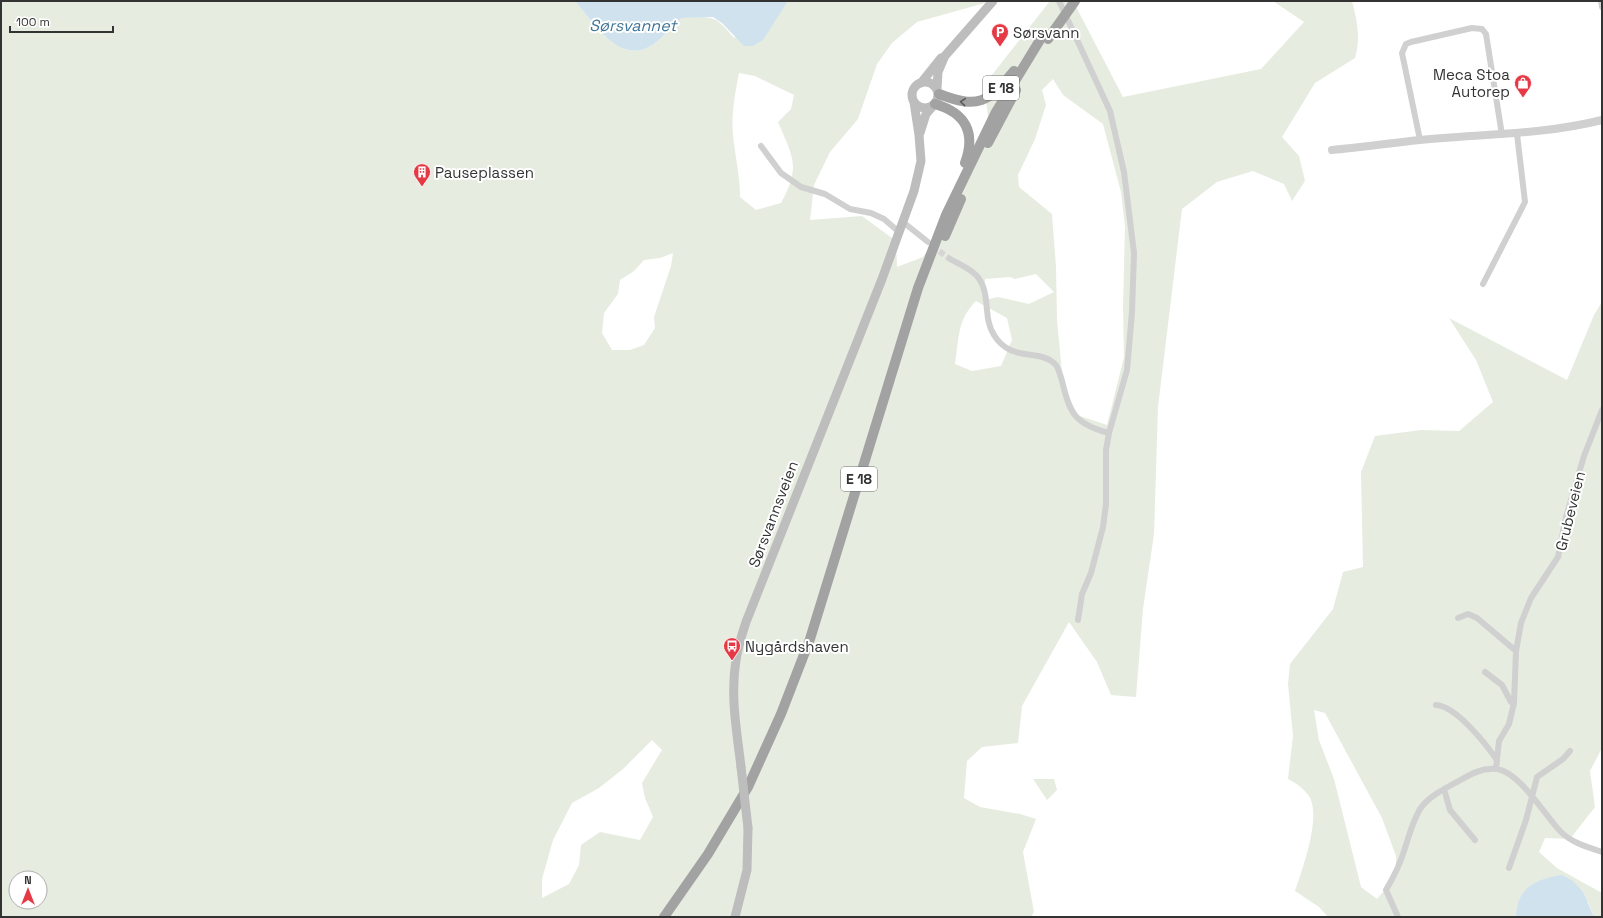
<svg xmlns="http://www.w3.org/2000/svg" width="1603" height="918" font-family="'Space Grotesk',sans-serif">
<style>
.green{fill:#e6ecdf;fill-rule:evenodd}
.water{fill:#cfe2ee}
.lines{fill:none;stroke-linecap:round;stroke-linejoin:round}
.minor-tunnel{stroke:#d6d6d6;stroke-width:6;stroke-dasharray:6 3;stroke-linecap:butt}
.minor{stroke:#d0d0d0;stroke-width:6}
.tertiary{stroke:#d0d0d0;stroke-width:8}
.secondary{stroke:#bdbdbd;stroke-width:9}
.trunk{stroke:#a2a2a2;stroke-width:10}
.secondary-bridge{stroke:#bdbdbd;stroke-width:9}
.trunk-bridge{stroke:#a2a2a2;stroke-width:10}
.oneway{stroke:#5a5a5a}
.labels{text-anchor:middle;dominant-baseline:central;stroke-width:4;stroke-linejoin:round;paint-order:stroke}
.shield{fill:#fff;stroke:#707070;stroke-width:1}
.shield-label{font-size:14px;font-weight:bold;fill:#333}
.poi-label{font-size:15px;fill:#333;stroke:#fff;text-anchor:start}
.street-label{font-size:15px;fill:#333;stroke:#fff}
.water-label{font-size:16px;font-style:italic;fill:#3f7597;stroke:#fff}
</style>
<rect width="100%" height="100%" fill="#fff"/>
<!-- green -->
<path class="green" d="M1 1H575C594 23 621 69 655 43 665 36 672 25 682 18 712 17 714 13 734 38L781 11 788 1H986L985 3 917 22 892 43 877 64 858 119 830 152 814 185 810 220 862 216 896 241 897 267 923 257 941 231 989 123 984 85 1050 1H1073L1123 97 1261 69 1304 22 1273 1H1352C1357 21 1361 37 1355 58L1315 83 1282 137 1299 156 1305 181 1292 201 1284 184 1253 171 1217 182 1182 209 1158 407 1154 534 1143 609 1136 697 1111 695 1097 662 1069 622 1022 706 1018 743 982 747 967 761 964 798 980 807 1020 814 1036 819 1023 852 1034 912 1031 917H1ZM739 73 755 76 794 95 791 109 778 122C793 157 801 167 781 203L756 210 740 197C740 174 735 157 733 135 731 115 735 93 739 73ZM1053 79 1063 95 1103 124 1121 192 1125 226 1123 307 1124 357 1107 425 1077 415 1063 383 1057 320 1056 267 1052 214 1019 187 1018 175 1035 139 1046 105 1042 90ZM673 253 671 266 654 317 655 328 644 345 630 350H612L602 333 604 313 618 294 620 280 634 271 644 260 660 258ZM1036 274 1054 292 1029 304 998 297 984 300 985 279 1010 277 1015 279ZM976 301 1007 318 1012 340 1001 366 972 371 955 364C959 339 957 320 976 301ZM652 740 662 750 642 783 645 798 653 817 640 840 600 832 581 845 579 865 569 884 542 898V879L553 840 572 803 599 788 623 769ZM16 878H40V902H16Z
M1602 302V748L1590 771 1595 807 1570 839 1545 838 1539 852 1557 868 1602 893V917H1594L1588 902 1517 908 1516 917H1328L1319 907 1295 891C1302 870 1322 816 1309 796 1303 788 1296 783 1288 779L1293 736 1288 684 1290 664 1333 609 1343 572 1363 567 1361 472 1375 436 1421 430 1459 431 1493 402 1476 360 1449 318 1567 380 1594 315ZM1314 710 1325 713 1382 818 1396 856V877L1377 899 1361 887 1334 779 1319 740Z
M1033 779H1054L1057 790 1047 800Z"/>
<!-- water -->
<path class="water" d="M575 1H788L763 40 753 46H744L722 23 713 17 682 18C672 25 665 36 655 43 621 69 594 23 575 1Z
M1562 875 1573 881 1583 892 1594 917H1516C1517 887 1536 879 1562 875Z"/>
<g class="lines">
<!-- minor-tunnel -->
<path class="minor-tunnel" d="M932 246 950 259"/>
<!-- minor -->
<path class="minor" d="M1059 1 1110 111 1124 172 1134 253 1132 312 1127 370 1109 433 1106 450V504L1103 527 1091 573 1082 594 1078 620
M1601 1 1602 7
M1420 140 1402 53 1406 44 1411 42 1472 28 1482 29 1486 34 1502 135
M761 146 781 173 801 187 825 194 850 209 871 213 884 219 899 232
M903 222 928 242
M950 259C959 264 969 268 976 275 992 292 982 317 994 335 1011 363 1039 348 1055 364 1059 368 1060 375 1062 381 1070 413 1074 424 1109 433
M1483 284 1525 202 1517 134
M1458 618 1468 614 1477 618 1516 651
M1485 672 1502 685 1511 702 1514 703
M1436 705C1456 706 1485 743 1497 760
M1496 769 1499 741 1509 724 1514 703 1516 651 1521 623 1531 598 1558 557 1566 517 1584 456 1602 410
M1444 789 1450 810 1475 840
M1509 868 1526 820 1537 777 1563 759 1570 751
M1398 917 1386 890C1393 878 1400 865 1404 851 1409 836 1412 823 1420 809 1428 797 1444 789 1457 782 1469 775 1482 767 1497 769 1521 773 1545 816 1561 832 1572 843 1588 847 1602 852"/>
<!-- tertiary -->
<path class="tertiary" d="M1332 150C1362 147 1391 143 1420 140 1481 134 1542 135 1602 120"/>
<!-- secondary -->
<path class="secondary" d="M912 95a13 13 0 1 1 26 0a13 13 0 1 1-26 0Z
M921 83 941 58 944 57 993 1
M937 89 938 72 944 58
M920 133 926 114 932 107
M741 767C737 732 730 696 736 660 738 647 742 634 746 622L882 279 914 191 921 161 919 135 914 102
M735 917 747 870 748 828"/>
<!-- trunk -->
<path class="trunk" d="M939 94C978 109 988 103 1014 71
M935 104C966 113 976 133 965 163
M988 143 1016 90
M945 236 961 199
M664 917 708 854 748 787 781 714 810 639 918 288 946 215 996 112 1043 35"/>
<!-- secondary-bridge -->
<path class="secondary-bridge" d="M741 767 748 828"/>
<!-- trunk-bridge -->
<path class="trunk-bridge" d="M1048 39 1075 1"/>
</g>
<!-- one-way arrows -->
<defs><path id="oneway-chevron" d="M-2-3.5L2.5 0L-2 3.5" fill="none" stroke-width="1.6" stroke-linecap="round" stroke-linejoin="round"/></defs>
<use class="oneway" href="#oneway-chevron" transform="translate(963 102) rotate(-175)"/>
<!-- icons -->
<defs>
<g id="parking-pin" transform="scale(0.9)"><path d="M0 17L-7.5 6A9.5 9.5 0 1 1 7.5 6Z" fill="#e63946" stroke="#fff"/><path d="M-3.5-5.5H1a3.5 3.5 0 0 1 0 7H-1V5.5H-3.5ZM-1-3.4V-.6H.8a1.4 1.4 0 0 0 0-2.8Z" fill="#fff"/></g>
<g id="shop-pin" transform="scale(0.9)"><path d="M0 17L-7.5 6A9.5 9.5 0 1 1 7.5 6Z" fill="#e63946" stroke="#fff"/><path d="M-5-2.5h2.3a2.7 3.5 0 0 1 5.4 0H5L5.5 6h-11ZM-1.5-2.5h3a1.5 2.3 0 0 0-3 0Z" fill="#fff"/></g>
<g id="building-pin" transform="scale(0.9)"><path d="M0 17L-7.5 6A9.5 9.5 0 1 1 7.5 6Z" fill="#e63946" stroke="#fff"/><path d="M-4-6H4V6H1V3H-1V6H-4ZM-2.5-4.3h1.7v1.8h-1.7ZM.8-4.3h1.7v1.8H.8ZM-2.5-1h1.7V.8h-1.7ZM.8-1h1.7V.8H.8Z" fill="#fff"/></g>
<g id="bus-pin" transform="scale(0.9)"><path d="M0 17L-7.5 6A9.5 9.5 0 1 1 7.5 6Z" fill="#e63946" stroke="#fff"/><path d="M-5-6H5V4H4V6H2V4H-2V6H-4V4H-5ZM-3.5-4V0h7V-4ZM-3.5 1.2v1.5H-2V1.2ZM2 1.2v1.5H3.5V1.2Z" fill="#fff"/></g>
</defs>
<g fill-rule="evenodd">
<use href="#parking-pin" x="1000" y="32"/>
<use href="#shop-pin" x="1523" y="83"/>
<use href="#building-pin" x="422" y="172"/>
<use href="#bus-pin" x="732" y="646"/>
</g>
<g class="labels">
<!-- shield labels -->
<g class="shield">
<rect x="983" y="76" width="36" height="24" rx="3"/>
<rect x="841" y="467" width="36" height="24" rx="3"/>
</g>
<g class="shield-label">
<text x="1001" y="88">E 18</text>
<text x="859" y="479">E 18</text>
</g>
<!-- poi labels -->
<g class="poi-label">
<text x="1013" y="32">Sørsvann</text>
<text x="1510" y="74" text-anchor="end">Meca Stoa<tspan x="1510" dy="17">Autorep</tspan></text>
<text x="435" y="172">Pauseplassen</text>
<text x="745" y="646">Nygårdshaven</text>
</g>
<!-- street labels -->
<g class="street-label">
<text transform="translate(1570 511) rotate(-76)">Grubeveien</text>
<text transform="translate(773 514) rotate(-69)">Sørsvannsveien</text>
</g>
<!-- water labels -->
<g class="water-label">
<text x="633" y="25">Sørsvannet</text>
</g>
</g>
<!-- border -->
<rect width="1603" height="918" fill="none" stroke="#333333" stroke-width="4"/>
<!-- north arrow -->
<g transform="translate(28 890)"><circle r="19" fill="#ffffff" stroke="#adadad"/>
<path d="M0-3L7 15L0 10L-7 15Z" fill="#e63946"/>
<text y="-6" font-size="11" font-weight="bold" text-anchor="middle" fill="#333333">N</text>
</g>
<!-- scale -->
<path d="M10 26v6h103v-6" fill="none" stroke="#333333" stroke-width="2"/>
<text x="16" y="26" font-size="12" fill="#333333" stroke="#ffffff" stroke-width="3" paint-order="stroke">100 m</text>
</svg>
